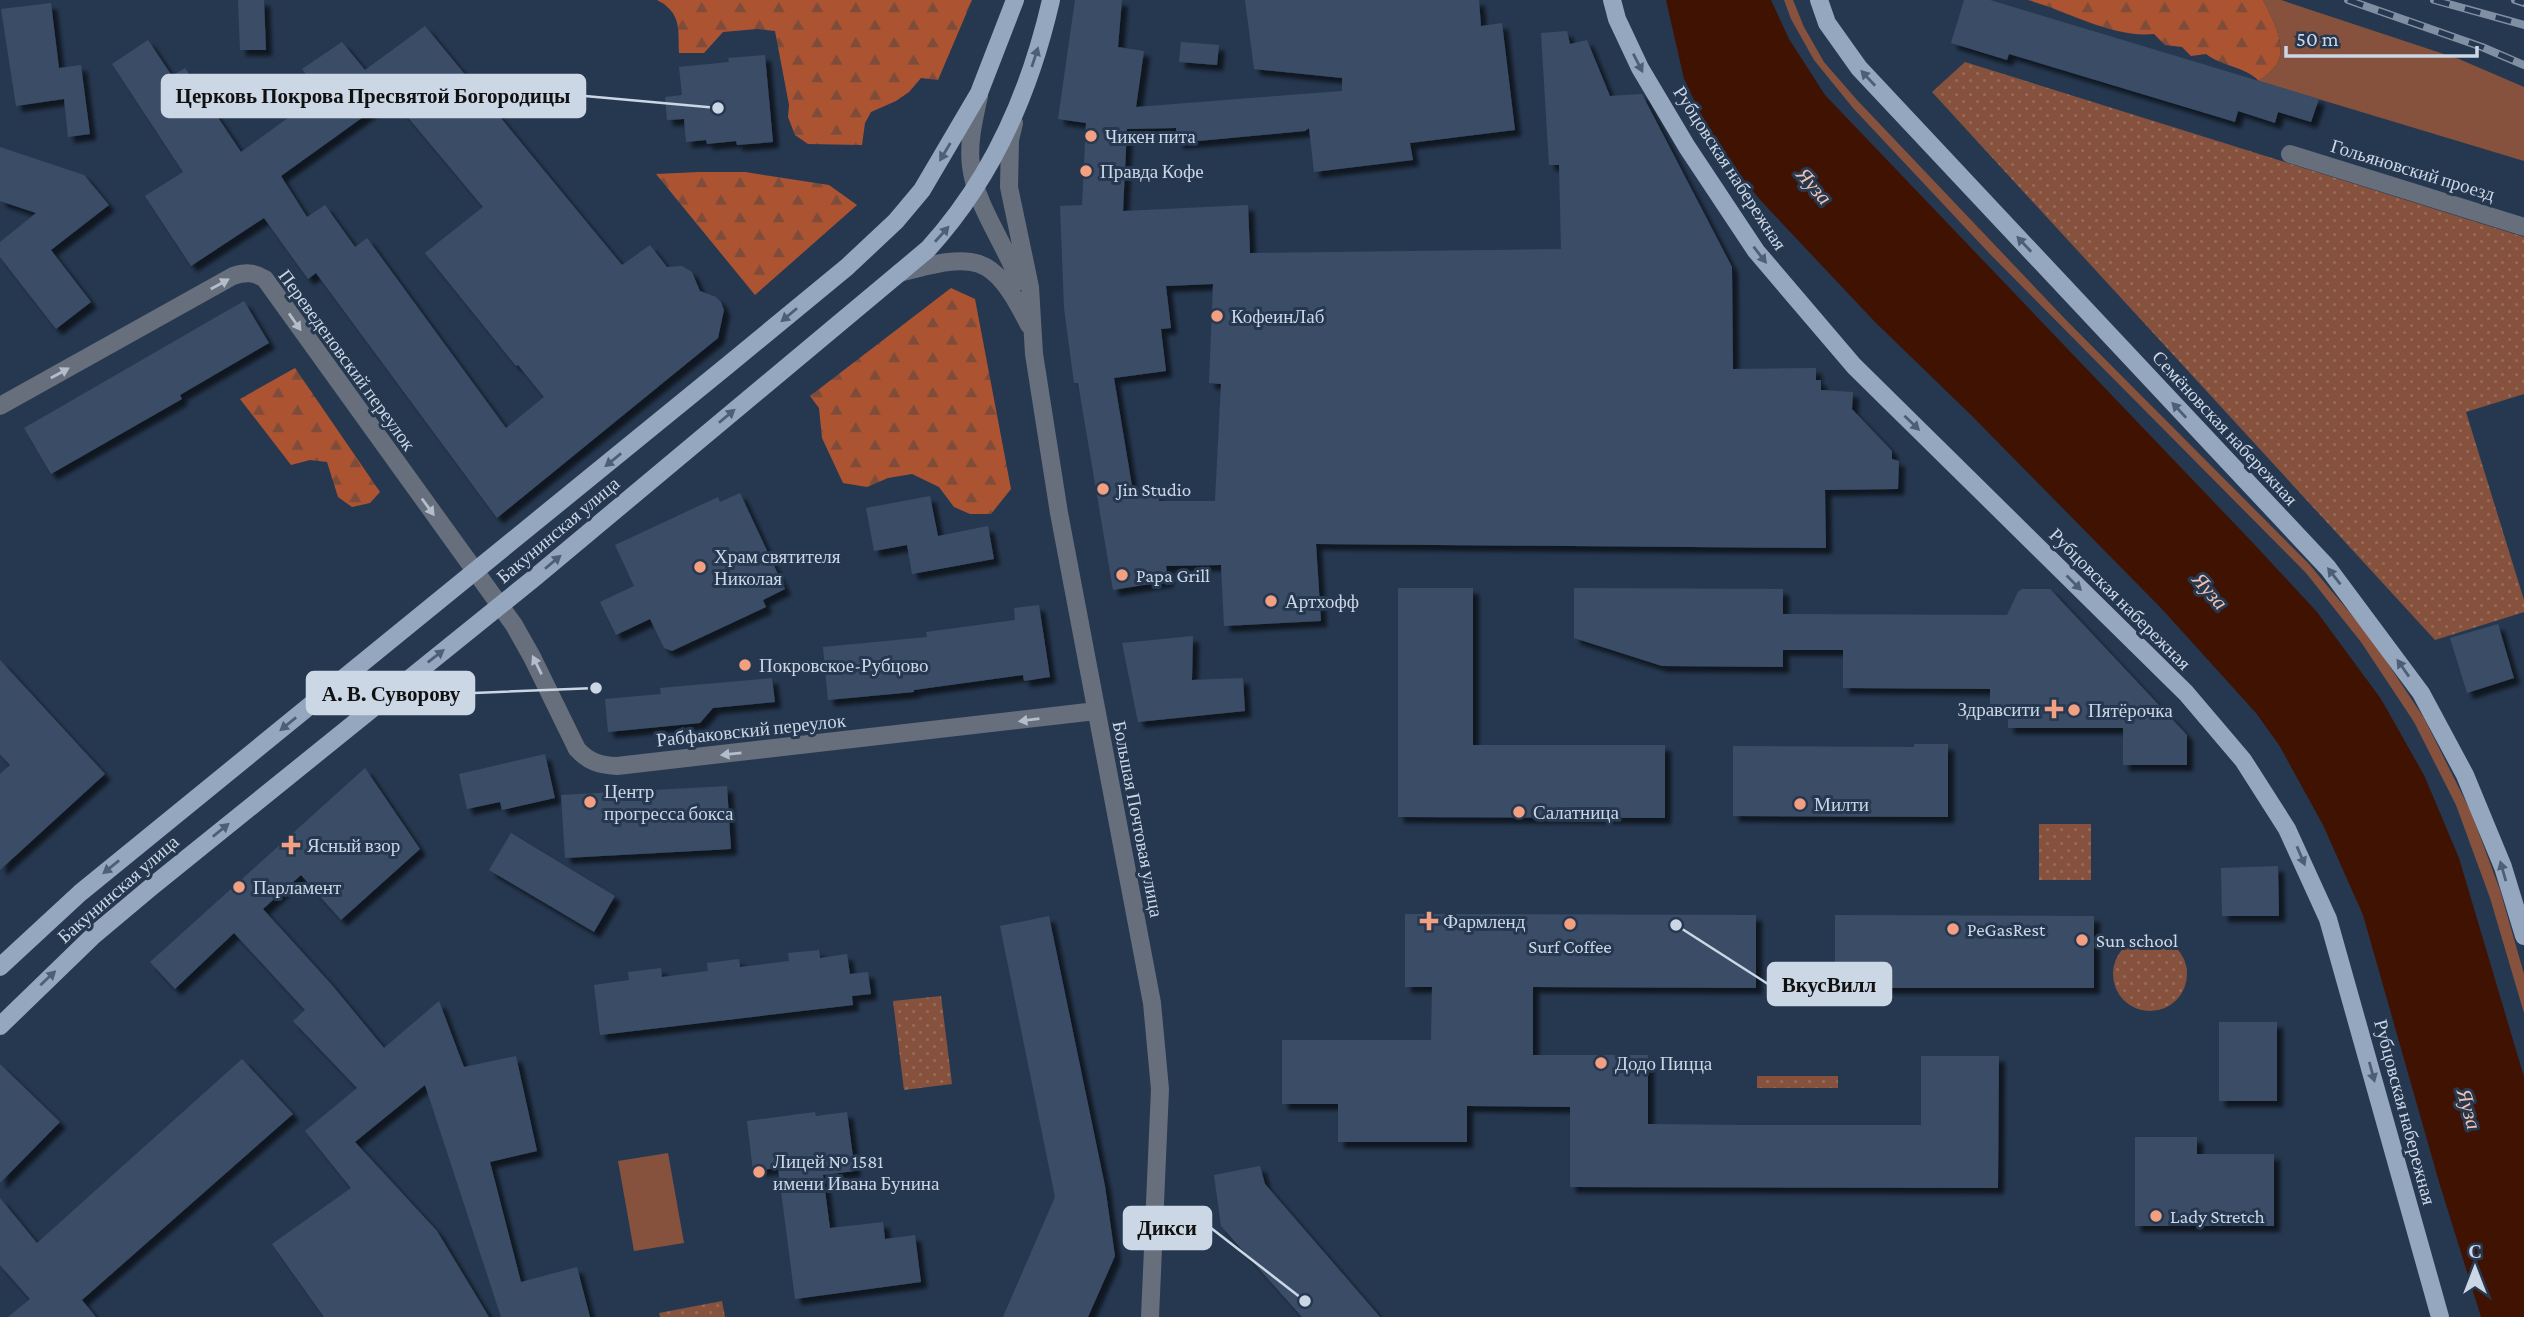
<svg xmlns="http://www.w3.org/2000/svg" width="2524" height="1317" font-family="'Crimson Pro',serif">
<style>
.grass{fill:#86523e}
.forest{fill:url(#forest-firs)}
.park{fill:url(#park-dots)}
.water{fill:#3f1202}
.building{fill:#3a4d66;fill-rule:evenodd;filter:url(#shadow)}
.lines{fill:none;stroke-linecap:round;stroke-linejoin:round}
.minor{stroke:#676f7c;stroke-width:18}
.major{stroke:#95a7bf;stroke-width:18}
.rail-casing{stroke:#818fa2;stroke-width:8}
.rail{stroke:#263850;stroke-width:5;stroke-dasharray:16;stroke-linecap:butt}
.oneway{fill:#4d5f77}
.oneway2{fill:#b3bdcc}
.poi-dot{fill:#f3a082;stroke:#263850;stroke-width:2.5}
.labels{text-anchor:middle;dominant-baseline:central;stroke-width:6;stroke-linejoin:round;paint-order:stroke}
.poi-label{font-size:19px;fill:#ccd7e6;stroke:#263850;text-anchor:start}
.street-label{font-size:19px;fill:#ccd7e6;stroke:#263850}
.water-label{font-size:21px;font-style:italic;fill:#f0bfad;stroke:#263850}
.leader{fill:none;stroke:#ccd7e6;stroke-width:2.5}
.callout-dot{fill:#ccd7e6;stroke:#263850;stroke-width:2.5}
.callout{fill:#ccd7e6;stroke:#ccd7e6;stroke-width:2.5}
.callout-label{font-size:21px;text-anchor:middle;font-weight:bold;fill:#111}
</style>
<defs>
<pattern id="forest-firs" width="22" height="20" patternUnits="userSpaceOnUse" patternTransform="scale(1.75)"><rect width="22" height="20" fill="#ac5432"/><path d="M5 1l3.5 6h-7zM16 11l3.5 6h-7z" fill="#804c3a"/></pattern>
<pattern id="park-dots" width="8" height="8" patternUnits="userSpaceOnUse" patternTransform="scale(1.75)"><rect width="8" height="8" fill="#86523e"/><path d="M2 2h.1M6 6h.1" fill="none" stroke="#966a5a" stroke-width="1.8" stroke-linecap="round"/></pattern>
<filter id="shadow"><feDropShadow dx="6" dy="6" stdDeviation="2" flood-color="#0009"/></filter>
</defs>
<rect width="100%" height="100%" fill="#263850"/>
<!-- grass -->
<path class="grass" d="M1784 0H1793L1804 27 1824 62 1857 100 2067 321 2309 564 2371 638 2424 718 2471 812 2500 890 2524 974V1013L2490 898 2456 805 2414 722 2361 642 2306 573 1989 253 1853 108 1814 60 1791 19Z
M2263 0H2281L2459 59 2524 87V161L2259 81C2265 76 2272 71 2276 65 2289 47 2271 16 2263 0Z
M668 1153 684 1243 634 1251 618 1161Z"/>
<!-- forest -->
<path class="forest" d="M657 0H972L938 80 921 78 909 92 896 101 871 112 865 123 862 145 808 144 795 135 788 117 789 105 775 31 757 29 723 32 704 53H679C678 29 682 13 657 0Z
M2028 0H2263C2271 16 2289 47 2276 65 2272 71 2265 76 2259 81 2244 66 2223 67 2206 54L2191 56 2182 47 2165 45 2154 34C2112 38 2068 11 2028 0Z
M699 172H745L829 185 857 205 755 295 656 174Z
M951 288 975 299 1011 489 991 514H970L954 507 939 487 912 474 888 478 867 487 843 483 822 438 819 408 810 396Z
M295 368 380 492 370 503 352 507 338 497 327 462 310 460 291 465 240 399Z"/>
<!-- park -->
<path class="park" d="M1965 62 2524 237V394L2466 412 2524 600V612L2435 640 1932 92Z
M2039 824H2091V880H2039Z
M2113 974a37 37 0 1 1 74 0a37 37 0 1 1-74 0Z
M941 996 952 1084 904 1090 893 1001Z
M1757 1076H1838V1088H1757Z
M722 1301 725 1317H660L659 1313Z"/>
<!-- water -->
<path class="water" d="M1666 0H1771L1789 39 1825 95 2254 544 2317 612 2381 699 2424 775 2459 858 2524 1077V1317H2481L2439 1182 2363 915 2323 825 2279 745 2256 713 2161 608 1971 415 1875 322 1762 202 1728 161 1703 119 1684 79Z"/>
<!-- building -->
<path class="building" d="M238 0H264L266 50H240Z
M1075 0H1122L1118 47 1144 51 1136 107 1342 91V78L1254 69 1245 0H1479L1481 26 1502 23 1515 130 1410 143 1413 160 1314 172 1309 128 1305 131 1177 143 1176 128 1127 129 1123 211 1248 205 1250 253 1561 249 1559 165H1549L1541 33 1567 31 1570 44 1587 40 1610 96 1642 94 1732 267 1733 369 1816 368V380H1821V390L1853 392 1852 409 1892 451V459L1899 461 1898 489 1825 490 1826 548 1316 544 1321 621 1224 626 1221 565 1166 566 1168 581 1113 590 1078 383H1074L1064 308 1060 206 1082 205 1086 123 1058 119ZM1213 284 1209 383 1221 384 1215 501H1159L1158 494 1134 498 1114 378 1166 371 1161 329 1171 328 1166 286Z
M1964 0H1990L2319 99 2311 122 2278 112 2275 123 2238 111 2235 122 2009 54 2007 60 1951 43Z
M51 3 59 68 81 65 90 134 68 137 64 99 16 106 1 9Z
M425 26 622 265 650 245 667 267 682 266 692 272 700 291 716 297 721 302 724 310 718 338 497 518 316 273 308 279 264 218 191 266 145 196 183 172 112 64 148 40 172 76 185 68 241 152 321 94 302 69 342 42 365 70ZM391 97 483 207 425 253 516 366 518 365 544 397 506 428 367 238 355 247 325 205 307 217 281 176Z
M1181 42 1219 45 1217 65 1179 62Z
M765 55 773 142 737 145 736 141 707 144 706 140 686 142 684 119 667 120 665 97 682 95 679 67 729 62 728 58Z
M0 147 84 175 109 205 51 250 91 302 56 329 0 257V242L36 213 0 201Z
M244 301 269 343 180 395 182 399 51 474 24 428Z
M740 493 785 589 763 600 766 607 672 651 664 648 650 619 616 635 600 602 634 586 615 545 718 497 720 502Z
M930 496 938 536 988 526 994 559 912 574 907 545 874 551 866 508Z
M1398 588H1473V745H1665V818L1398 817Z
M1574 588 1783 589V614L2007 615 2018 592 2022 589H2050L2187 735V765H2123V728H2008V710H1990V689L1843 688V650H1783V667L1662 666 1574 638Z
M1039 605 1050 677 1024 681 1023 675 914 690V692L828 700 823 647 927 637 926 632 1015 620 1014 608Z
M2498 624 2514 678 2467 693 2450 638Z
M1193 636 1192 680 1243 678 1245 711 1138 722 1122 643Z
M0 660 105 774 0 870V774L10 765 0 754Z
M772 678 775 702 713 708 700 723 608 732 605 699 661 694 660 688Z
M1914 744H1948V817L1733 816V746L1914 747Z
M545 754 555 798 502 810 500 802 467 809 459 774Z
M365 768 420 849 341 920 301 875 263 909 332 985 384 1048 439 1001 464 1067 516 1056 537 1151 490 1162 521 1282 577 1267 590 1317H501L425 1085 355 1142 437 1231 489 1317H324L272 1244 351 1188 305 1131 357 1088 293 1021 305 1010 234 933 175 989 150 962Z
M727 786 731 849 565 858 561 795Z
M511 833 615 896 594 932 489 870Z
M2278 866 2279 916H2222L2221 868Z
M1405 914 1756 915V988L1533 987V1055H1648V1124L1741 1125H1921V1056H1999L1998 1188 1570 1187V1107L1467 1106V1142H1338V1104H1282V1040H1431L1432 987H1405Z
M1835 915 2094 916V988H1835Z
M1049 916 1105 1186 1115 1256 1088 1317H1003L1055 1197 1000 926Z
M819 950 820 958 847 954 850 974 868 972 871 994 852 996 853 1005 600 1035 594 985 629 980 628 972 661 968 662 977 708 971 707 963 739 959 740 967 789 961 788 953Z
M2219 1022H2277V1101H2219Z
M242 1059 293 1114 82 1300 96 1317H8L30 1299 0 1265V1198L37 1243Z
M0 1064 60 1122 0 1183Z
M815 1112 816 1116 847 1112 855 1171 823 1175 830 1228 883 1222 885 1239 915 1235 921 1282 795 1299 778 1168 753 1171 747 1121Z
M2135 1137H2197V1154H2274V1226H2135Z
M1260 1166 1265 1184 1380 1317H1302L1221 1226 1214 1175Z"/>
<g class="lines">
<!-- minor -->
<path class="minor" d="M979 96C974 119 968 142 971 166 975 204 1005 244 1019 281
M1014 123 1010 140 1009 187 1030 287 1034 354 1059 513 1152 1003 1160 1089 1150 1317
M2290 154 2524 227
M899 273C975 253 992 251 1029 325
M0 406 233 276C245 272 254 272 265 279L514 625 532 657 577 749C589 762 599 765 617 766L1096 711"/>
<!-- major -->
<path class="major" d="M1612 0 1617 19 1640 68 1687 147 1756 251 1854 366 2186 693 2243 760 2287 829 2328 919 2440 1317
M1819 0 1827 23 1859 68 2328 568 2421 693 2465 775 2503 867 2524 936
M0 967 80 893 728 365 847 267 896 221 922 190 979 93 1015 0
M0 1026 94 935 150 888 533 579 928 249C992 179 1030 92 1051 0"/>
<!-- rail casing -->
<g class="rail-casing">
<path id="rail" d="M2348 0 2482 47 2524 65
M2434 0 2524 25
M2515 0 2524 3"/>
</g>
<!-- rail -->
<use href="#rail" class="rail"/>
</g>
<!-- one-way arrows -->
<defs><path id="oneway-solid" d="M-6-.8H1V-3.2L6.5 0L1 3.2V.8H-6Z" transform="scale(1.75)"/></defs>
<g class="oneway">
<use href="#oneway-solid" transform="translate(1035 57) rotate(-72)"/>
<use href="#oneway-solid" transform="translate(1638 63) rotate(63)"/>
<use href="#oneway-solid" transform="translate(1868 78) rotate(-133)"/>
<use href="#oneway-solid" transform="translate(945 152) rotate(121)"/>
<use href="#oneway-solid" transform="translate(942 234) rotate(-48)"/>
<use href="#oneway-solid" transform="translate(2024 244) rotate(-133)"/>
<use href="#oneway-solid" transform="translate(1760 255) rotate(52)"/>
<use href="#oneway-solid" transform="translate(789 315) rotate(140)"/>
<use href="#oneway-solid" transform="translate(2179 410) rotate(-133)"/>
<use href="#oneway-solid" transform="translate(727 416) rotate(-40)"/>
<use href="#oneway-solid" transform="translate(1912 423) rotate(44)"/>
<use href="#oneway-solid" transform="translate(613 460) rotate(141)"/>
<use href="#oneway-solid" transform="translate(553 562) rotate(-40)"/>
<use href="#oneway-solid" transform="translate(2334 576) rotate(-128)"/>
<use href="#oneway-solid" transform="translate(2074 583) rotate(45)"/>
<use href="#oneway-solid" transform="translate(436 656) rotate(-38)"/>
<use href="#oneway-solid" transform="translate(2403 668) rotate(-125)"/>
<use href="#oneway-solid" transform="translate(288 724) rotate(141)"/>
<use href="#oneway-solid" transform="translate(221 830) rotate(-39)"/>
<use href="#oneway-solid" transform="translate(2301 856) rotate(67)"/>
<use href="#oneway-solid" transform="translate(111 867) rotate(141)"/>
<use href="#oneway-solid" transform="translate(2503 871) rotate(-106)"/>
<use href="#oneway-solid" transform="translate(48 978) rotate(-43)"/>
<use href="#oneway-solid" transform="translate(2372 1072) rotate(75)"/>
</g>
<g class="oneway2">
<use href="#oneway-solid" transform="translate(220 284) rotate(-29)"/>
<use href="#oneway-solid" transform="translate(295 322) rotate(55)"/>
<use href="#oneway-solid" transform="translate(60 373) rotate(-29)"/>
<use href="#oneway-solid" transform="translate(428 507) rotate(54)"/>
<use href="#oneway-solid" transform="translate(537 665) rotate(-116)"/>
<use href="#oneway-solid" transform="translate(1029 720) rotate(173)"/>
<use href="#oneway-solid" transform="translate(731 754) rotate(174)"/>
</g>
<!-- markers -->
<g class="poi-dot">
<circle cx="1091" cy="136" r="7"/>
<circle cx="1086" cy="171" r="7"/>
<circle cx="1217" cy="316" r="7"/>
<circle cx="1103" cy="489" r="7"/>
<circle cx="700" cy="567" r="7"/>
<circle cx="1122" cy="575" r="7"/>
<circle cx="1271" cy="601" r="7"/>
<circle cx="745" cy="665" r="7"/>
<path d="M2050.5 698.5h7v7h7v7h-7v7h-7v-7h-7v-7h7z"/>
<circle cx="2074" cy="710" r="7"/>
<circle cx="590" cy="802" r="7"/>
<circle cx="1800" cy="804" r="7"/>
<circle cx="1519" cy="812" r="7"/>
<path d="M287.5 834.5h7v7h7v7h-7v7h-7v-7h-7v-7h7z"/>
<circle cx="239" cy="887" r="7"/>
<path d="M1425.5 910.5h7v7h7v7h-7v7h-7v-7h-7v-7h7z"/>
<circle cx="1570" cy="924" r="7"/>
<circle cx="1953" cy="929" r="7"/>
<circle cx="2082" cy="940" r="7"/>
<circle cx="1601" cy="1063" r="7"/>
<circle cx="759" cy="1172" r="7"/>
<circle cx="2156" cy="1216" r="7"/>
</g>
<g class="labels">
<!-- poi labels -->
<g class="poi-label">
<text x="1105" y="136">Чикен пита</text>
<text x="1100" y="171">Правда Кофе</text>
<text x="1231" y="316">КофеинЛаб</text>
<text x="1117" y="489">Jin Studio</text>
<text x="714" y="556">Храм святителя<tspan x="714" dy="22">Николая</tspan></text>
<text x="1136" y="575">Papa Grill</text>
<text x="1285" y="601">Артхофф</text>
<text x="759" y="665">Покровское-Рубцово</text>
<text x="2040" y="709" text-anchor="end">Здравсити</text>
<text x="2088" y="710">Пятёрочка</text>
<text x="604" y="791">Центр<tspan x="604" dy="22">прогресса бокса</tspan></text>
<text x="1814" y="804">Милти</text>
<text x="1533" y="812">Салатница</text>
<text x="307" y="845">Ясный взор</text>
<text x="253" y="887">Парламент</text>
<text x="1443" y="921">Фармленд</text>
<text x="1967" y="929">PeGasRest</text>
<text x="2096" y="940">Sun school</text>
<text x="1570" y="946" text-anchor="middle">Surf Coffee</text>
<text x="1615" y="1063">Додо Пицца</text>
<text x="773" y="1161">Лицей № 1581<tspan x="773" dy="22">имени Ивана Бунина</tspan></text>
<text x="2170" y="1216">Lady Stretch</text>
</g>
<!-- street labels -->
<g class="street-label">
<text transform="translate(1730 168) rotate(57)">Рубцовская набережная</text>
<text transform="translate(2413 170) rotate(17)">Гольяновский проезд</text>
<text transform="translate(347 360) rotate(54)">Переведеновский переулок</text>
<text transform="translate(2225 428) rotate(47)">Семёновская набережная</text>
<text transform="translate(558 530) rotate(-40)">Бакунинская улица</text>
<text transform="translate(2120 599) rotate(45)">Рубцовская набережная</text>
<text transform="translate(751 730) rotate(-6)">Рабфаковский переулок</text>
<text transform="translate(1138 819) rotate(79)">Большая Почтовая улица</text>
<text transform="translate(118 889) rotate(-41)">Бакунинская улица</text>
<text transform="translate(2405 1112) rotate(75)">Рубцовская набережная</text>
</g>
<!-- water labels -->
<g class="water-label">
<text transform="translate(1814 186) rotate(49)">Яуза</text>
<text transform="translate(2210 591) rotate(49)">Яуза</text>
<text transform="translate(2469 1109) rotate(74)">Яуза</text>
</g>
</g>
<!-- callouts -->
<path class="leader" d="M718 108L585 96M596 688L474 693M1676 925L1768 984M1305 1301L1211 1228"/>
<g class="callout-dot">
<circle cx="718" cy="108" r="7"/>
<circle cx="596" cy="688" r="7"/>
<circle cx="1676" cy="925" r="7"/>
<circle cx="1305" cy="1301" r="7"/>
</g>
<g class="callout">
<rect x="162" y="75" width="423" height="42" rx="7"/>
<rect x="307" y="672" width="167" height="42" rx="7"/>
<rect x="1768" y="963" width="123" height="42" rx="7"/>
<rect x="1124" y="1207" width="87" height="42" rx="7"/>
</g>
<g class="callout-label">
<text x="373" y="103">Церковь Покрова Пресвятой Богородицы</text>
<text x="391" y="701">А. В. Суворову</text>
<text x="1829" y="992">ВкусВилл</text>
<text x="1167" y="1235">Дикси</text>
</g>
<!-- north arrow -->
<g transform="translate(2475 1268)" stroke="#263850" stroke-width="5" paint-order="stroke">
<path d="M0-5L12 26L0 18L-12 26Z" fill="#ccd7e6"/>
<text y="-10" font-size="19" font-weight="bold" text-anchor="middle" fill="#ccd7e6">С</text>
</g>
<!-- scale -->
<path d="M2286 46v10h191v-10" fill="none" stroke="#ccd7e6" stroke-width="3.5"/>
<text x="2296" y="46" font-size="21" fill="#ccd7e6" stroke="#263850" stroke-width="5" paint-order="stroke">50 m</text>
</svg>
